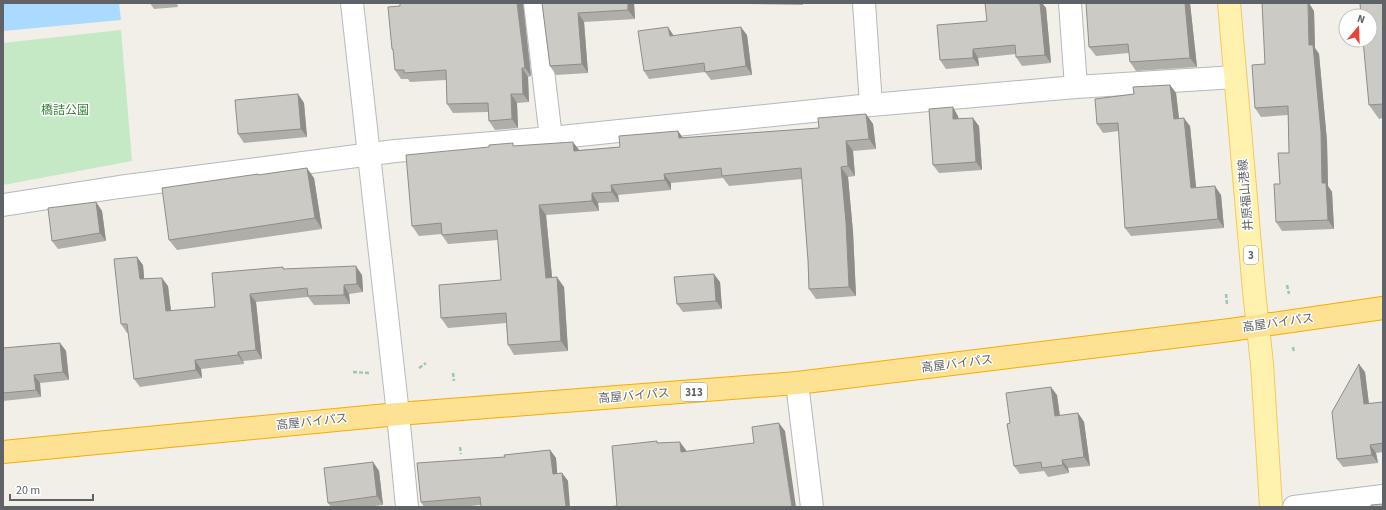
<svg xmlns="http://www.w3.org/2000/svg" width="1386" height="510" font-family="'Source Sans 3','Noto Sans JP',sans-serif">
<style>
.green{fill:#c5e8c5}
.water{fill:#aadaff}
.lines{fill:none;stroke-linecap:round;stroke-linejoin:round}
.street-casing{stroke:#b5b8bc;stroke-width:24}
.secondary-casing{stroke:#b6babf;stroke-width:24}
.primary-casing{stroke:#f2c960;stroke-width:24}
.highway-casing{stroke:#f9ab00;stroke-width:24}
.path{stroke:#9cc7a9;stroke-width:2.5;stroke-dasharray:4 2;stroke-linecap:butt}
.street{stroke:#fff;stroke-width:22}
.secondary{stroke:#fff;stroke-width:22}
.primary{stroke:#fff2af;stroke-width:22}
.highway{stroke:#fde293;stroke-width:22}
.wall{fill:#afaea9}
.shaded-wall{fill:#8f8d8a}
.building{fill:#cccac5;stroke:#8f8d8a}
.labels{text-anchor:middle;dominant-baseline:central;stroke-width:3;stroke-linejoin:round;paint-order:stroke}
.shield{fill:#fff;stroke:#8f9295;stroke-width:1}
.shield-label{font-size:11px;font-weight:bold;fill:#5f6368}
.park-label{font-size:12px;fill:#348238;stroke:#fff}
.street-label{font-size:12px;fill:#5f6368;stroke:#fff}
</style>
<rect width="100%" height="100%" fill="#f1efe8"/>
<!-- green -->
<path class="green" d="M121 30 132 161 3 185V43Z"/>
<!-- water -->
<path class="water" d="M3 3H119L121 20 3 31Z"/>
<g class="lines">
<!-- street casing -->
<g class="street-casing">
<path id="street" d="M535 3 551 138
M864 3 871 105
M1070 3 1076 87
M3 205 119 187 395 151 551 138 871 105 1076 87 1235 77
M797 383 812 507
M398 414 407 507
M1294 507 1383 496"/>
</g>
<!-- secondary casing -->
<g class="secondary-casing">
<path id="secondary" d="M352 3 398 414"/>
</g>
<!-- primary casing -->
<g class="primary-casing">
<path id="primary" d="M1229 3 1254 291 1262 364 1271 507"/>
</g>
<!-- highway casing -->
<g class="highway-casing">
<path id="highway" d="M3 452 398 414 797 383 1230 330 1383 308"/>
</g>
<!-- path -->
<path class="path" d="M1287 285 1289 294
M1226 294 1227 304
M1293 347 1294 352
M419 368 426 363
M353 372 369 373
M453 373 454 381
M460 447 461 454"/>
<!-- street -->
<use href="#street" class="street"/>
<!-- secondary -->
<use href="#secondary" class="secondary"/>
<!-- primary -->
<use href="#primary" class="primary"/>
<!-- highway -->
<use href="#highway" class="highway"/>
</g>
<!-- wall -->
<path class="wall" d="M150 3H177L178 7 154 9Z
M542 3H634L635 19 584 22 588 73 556 75 550 66Z
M748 3H803V5L749 4Z
M985 3H1042L1046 8 1051 63 1022 66 1016 57V54L978 58 979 66 946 69 940 60 987 21Z
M1190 3 1197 67 1136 71 1130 62 1129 53 1096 56 1089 47Z
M1383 3V118L1379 119 1369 105Z
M523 4 531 76 528 77 529 102 517 103 518 128 495 130 489 121 488 112 453 113 447 104 446 80 410 82 408 79H401L395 70 394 52 392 49 400 6Z
M1314 11 1315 48 1319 54 1327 141 1328 186 1332 192 1334 229 1282 231 1276 222 1280 184 1289 153 1288 115 1261 117 1255 108 1265 64Z
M747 35 752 75 711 80 705 72 649 79 644 71 674 36Z
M1170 85 1176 93 1179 119 1190 126 1196 188 1221 195 1224 228 1131 236 1125 228 1119 131 1103 133 1097 124 1134 94Z
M298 94 304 103 307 137 244 143 238 134Z
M866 114 873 124 876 149 853 151 855 176 848 177 853 232 856 296 816 299 809 289 808 260 802 179 729 186 723 178 671 183V190L618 195 619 202 598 203 599 211 546 215 552 277 564 287 568 351 514 355 508 345 506 323 448 328 441 318 501 280 498 240 448 244 442 235V234L419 236 412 226 489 147 515 146 579 150 620 147 678 131 683 138 819 128Z
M958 116 959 119 979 126 982 170 939 173 933 165Z
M259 175 314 178 322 229 177 250 169 240Z
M96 202 102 211 106 241 58 249 52 241Z
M143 265 144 279 168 286 171 311 215 307 284 269 362 275 363 292 349 294 350 304 314 305 308 297 256 302 262 359 243 361 244 364 201 369 202 378 140 387 134 379 129 333H127L121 324Z
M720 282 722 309 683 312 677 304Z
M60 343 66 351 69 380 40 383 41 397 3 401V348Z
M1365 372 1369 404 1383 402V452L1376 453 1378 463 1343 467 1337 459Z
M1057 395 1060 416 1078 413 1084 422 1090 466 1068 468 1069 473 1048 477 1044 471 1020 474 1014 466 1010 423Z
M550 450 556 458 557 474 562 473 568 481 481 505 459 507H424L421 502 505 457Z
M373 462 379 471 383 505 367 507H331L328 503Z"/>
<!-- shaded-wall -->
<path class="shaded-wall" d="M517 3H523L531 76 525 68Z
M628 3H634L635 19 628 10Z
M1040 3H1042L1046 8 1051 63 1045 55Z
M1185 3H1190L1197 67 1190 58Z
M1308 3H1309L1314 11 1315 48 1319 54 1327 141 1328 186 1332 192 1334 229 1328 220 1322 183 1309 45Z
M578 13 584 22 588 73 582 64Z
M668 27 674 36H670Z
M741 27 747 35 752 75 746 66Z
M973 49 978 58 979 66 973 58Z
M522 68 528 77 529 102 523 94Z
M1170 85 1176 93 1180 127 1174 119Z
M298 94 304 103 307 137 301 129Z
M511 94 517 103 518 128 512 119Z
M953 107 958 116 959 128 953 119Z
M866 114 873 124 876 149 869 139Z
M973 118 979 126 982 170 976 162Z
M1184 118 1190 126 1197 196 1191 188Z
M678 131 685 141 679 138Z
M846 141 853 151 855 176 848 166Z
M573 142 580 151H574Z
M841 167 848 177 853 232 856 296 849 287Z
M307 168 314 178 322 229 315 218Z
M664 174 671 183V190L665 180Z
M611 185 618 195 619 202 612 192Z
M1215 186 1221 195 1224 228 1218 219Z
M592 193 598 203 599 211 592 201Z
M96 202 102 211 106 241 100 233Z
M539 205 546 215 553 287 546 278Z
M137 257 143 265 145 288 140 279Z
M356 266 362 275 363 292 357 284Z
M714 274 720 282 722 309 716 301Z
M557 277 564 287 568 351 561 341Z
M162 278 168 286 172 320 166 311Z
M344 285 349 294 350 304 344 295Z
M250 294 256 302 262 359 256 350Z
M60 343 66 351 69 380 63 372Z
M238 352 243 361 244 364 238 355Z
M195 360 201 369 202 378 196 370Z
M1359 364 1365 372 1370 413 1364 404Z
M34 375 40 383 41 397 36 390Z
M1051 387 1057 395 1061 425 1055 416Z
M1078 413 1084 422 1090 466 1084 457Z
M779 423 785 431 796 507H792Z
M680 442 686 450 687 460 681 452Z
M1370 445 1376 453 1378 463 1372 455Z
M550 450 556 458 558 482 553 474Z
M1062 460 1068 468 1069 473 1063 465Z
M373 462 379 471 383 505 377 496Z
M562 473 568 481 570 507H566Z"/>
<!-- building -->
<path class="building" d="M400 3H517L525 68H522L523 94H511L512 119 489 121 488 103 447 104 446 70 404 73V70H395L393 49H392L388 7 400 6Z
M542 3H628V10L578 13 582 64 550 66Z
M985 3H1040L1045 55 1016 57 1015 45 973 49V58L940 60 937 25 987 21Z
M1086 3H1185L1190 58 1130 62 1128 44 1089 47Z
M1262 3H1308L1309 45H1313L1321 132 1322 183H1326L1328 220 1276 222 1274 184H1280L1278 153H1289L1288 106 1255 108 1252 65 1265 64Z
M1360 3H1383V104L1369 105 1363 40H1370V16H1361Z
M668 27 670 36 741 27 746 66 705 72 704 63 644 71 638 31Z
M1170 85 1174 119 1184 118 1191 188 1215 186 1218 219 1125 228 1118 123 1097 124 1095 99 1134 94 1133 87Z
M298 94 301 129 238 134 235 100Z
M953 107V119L973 118 976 162 933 165 929 109Z
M866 114 869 139 846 141 848 166 841 167 846 222 849 287 809 289 808 260 801 168 722 176 721 168 664 174 665 180 611 185 612 192 592 193V201L539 205 546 278 557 277 561 341 508 345 506 313 441 318 439 285 501 280 497 230 442 235 441 223 412 226 406 155 489 147V145L513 143V146L573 142 574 151 620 147 619 136 678 131 679 138 819 128 818 118Z
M307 168 315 218 169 240 162 188 258 174V175Z
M96 202 100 233 52 241 48 208Z
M137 257 140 279 162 278 166 311 215 307 212 273 283 267V269L356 266 357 284 344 285V295L308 296 307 288 250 294 256 350 238 352V355L195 360 196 370 134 379 127 324H121L114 259Z
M714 274 716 301 677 304 674 277Z
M60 343 63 372 34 375 36 390 3 393V348Z
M1359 364 1364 404 1383 402V443L1370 445 1372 455 1337 459 1332 412Z
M1051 387 1055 416 1078 413 1084 457 1062 460 1063 465 1042 468 1041 462 1014 466 1007 424 1010 423 1006 393Z
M779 423 792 507H606L617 506 612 446 657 441V443L680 442 681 452 754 443 752 427Z
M550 450 553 474 562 473 566 507H481L480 497 421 502 417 463 505 457 504 455Z
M373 462 377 496 328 503 324 468Z
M1383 504V507H1371V505Z"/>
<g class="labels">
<!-- shield labels -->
<g class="shield">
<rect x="1244" y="246" width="14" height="18" rx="3"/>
<rect x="681" y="383" width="26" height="18" rx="3"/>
</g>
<g class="shield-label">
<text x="1251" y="255">3</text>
<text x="694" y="392">313</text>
</g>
<!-- park labels -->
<g class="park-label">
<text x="65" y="110">橋詰公園</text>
</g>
<!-- street labels -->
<g class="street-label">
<text transform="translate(1246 195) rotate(-95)">井原福山港線</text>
<text transform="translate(1278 323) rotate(-8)">高屋バイパス</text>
<text transform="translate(957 364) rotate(-7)">高屋バイパス</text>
<text transform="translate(634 396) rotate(-5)">高屋バイパス</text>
<text transform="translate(312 422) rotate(-6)">高屋バイパス</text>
</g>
</g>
<!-- border -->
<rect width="1386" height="510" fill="none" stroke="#5f6368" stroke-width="8"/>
<!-- north arrow -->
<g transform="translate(1358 28) rotate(19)"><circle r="19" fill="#ffffff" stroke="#bfc1c3"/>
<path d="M0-3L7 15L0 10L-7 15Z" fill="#ea4335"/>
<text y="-6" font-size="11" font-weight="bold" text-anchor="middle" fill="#5f6368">N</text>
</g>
<!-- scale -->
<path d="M10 494v6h83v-6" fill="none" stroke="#5f6368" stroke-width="2"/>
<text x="16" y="494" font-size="12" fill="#5f6368" stroke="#ffffff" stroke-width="3" paint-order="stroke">20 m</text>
</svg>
